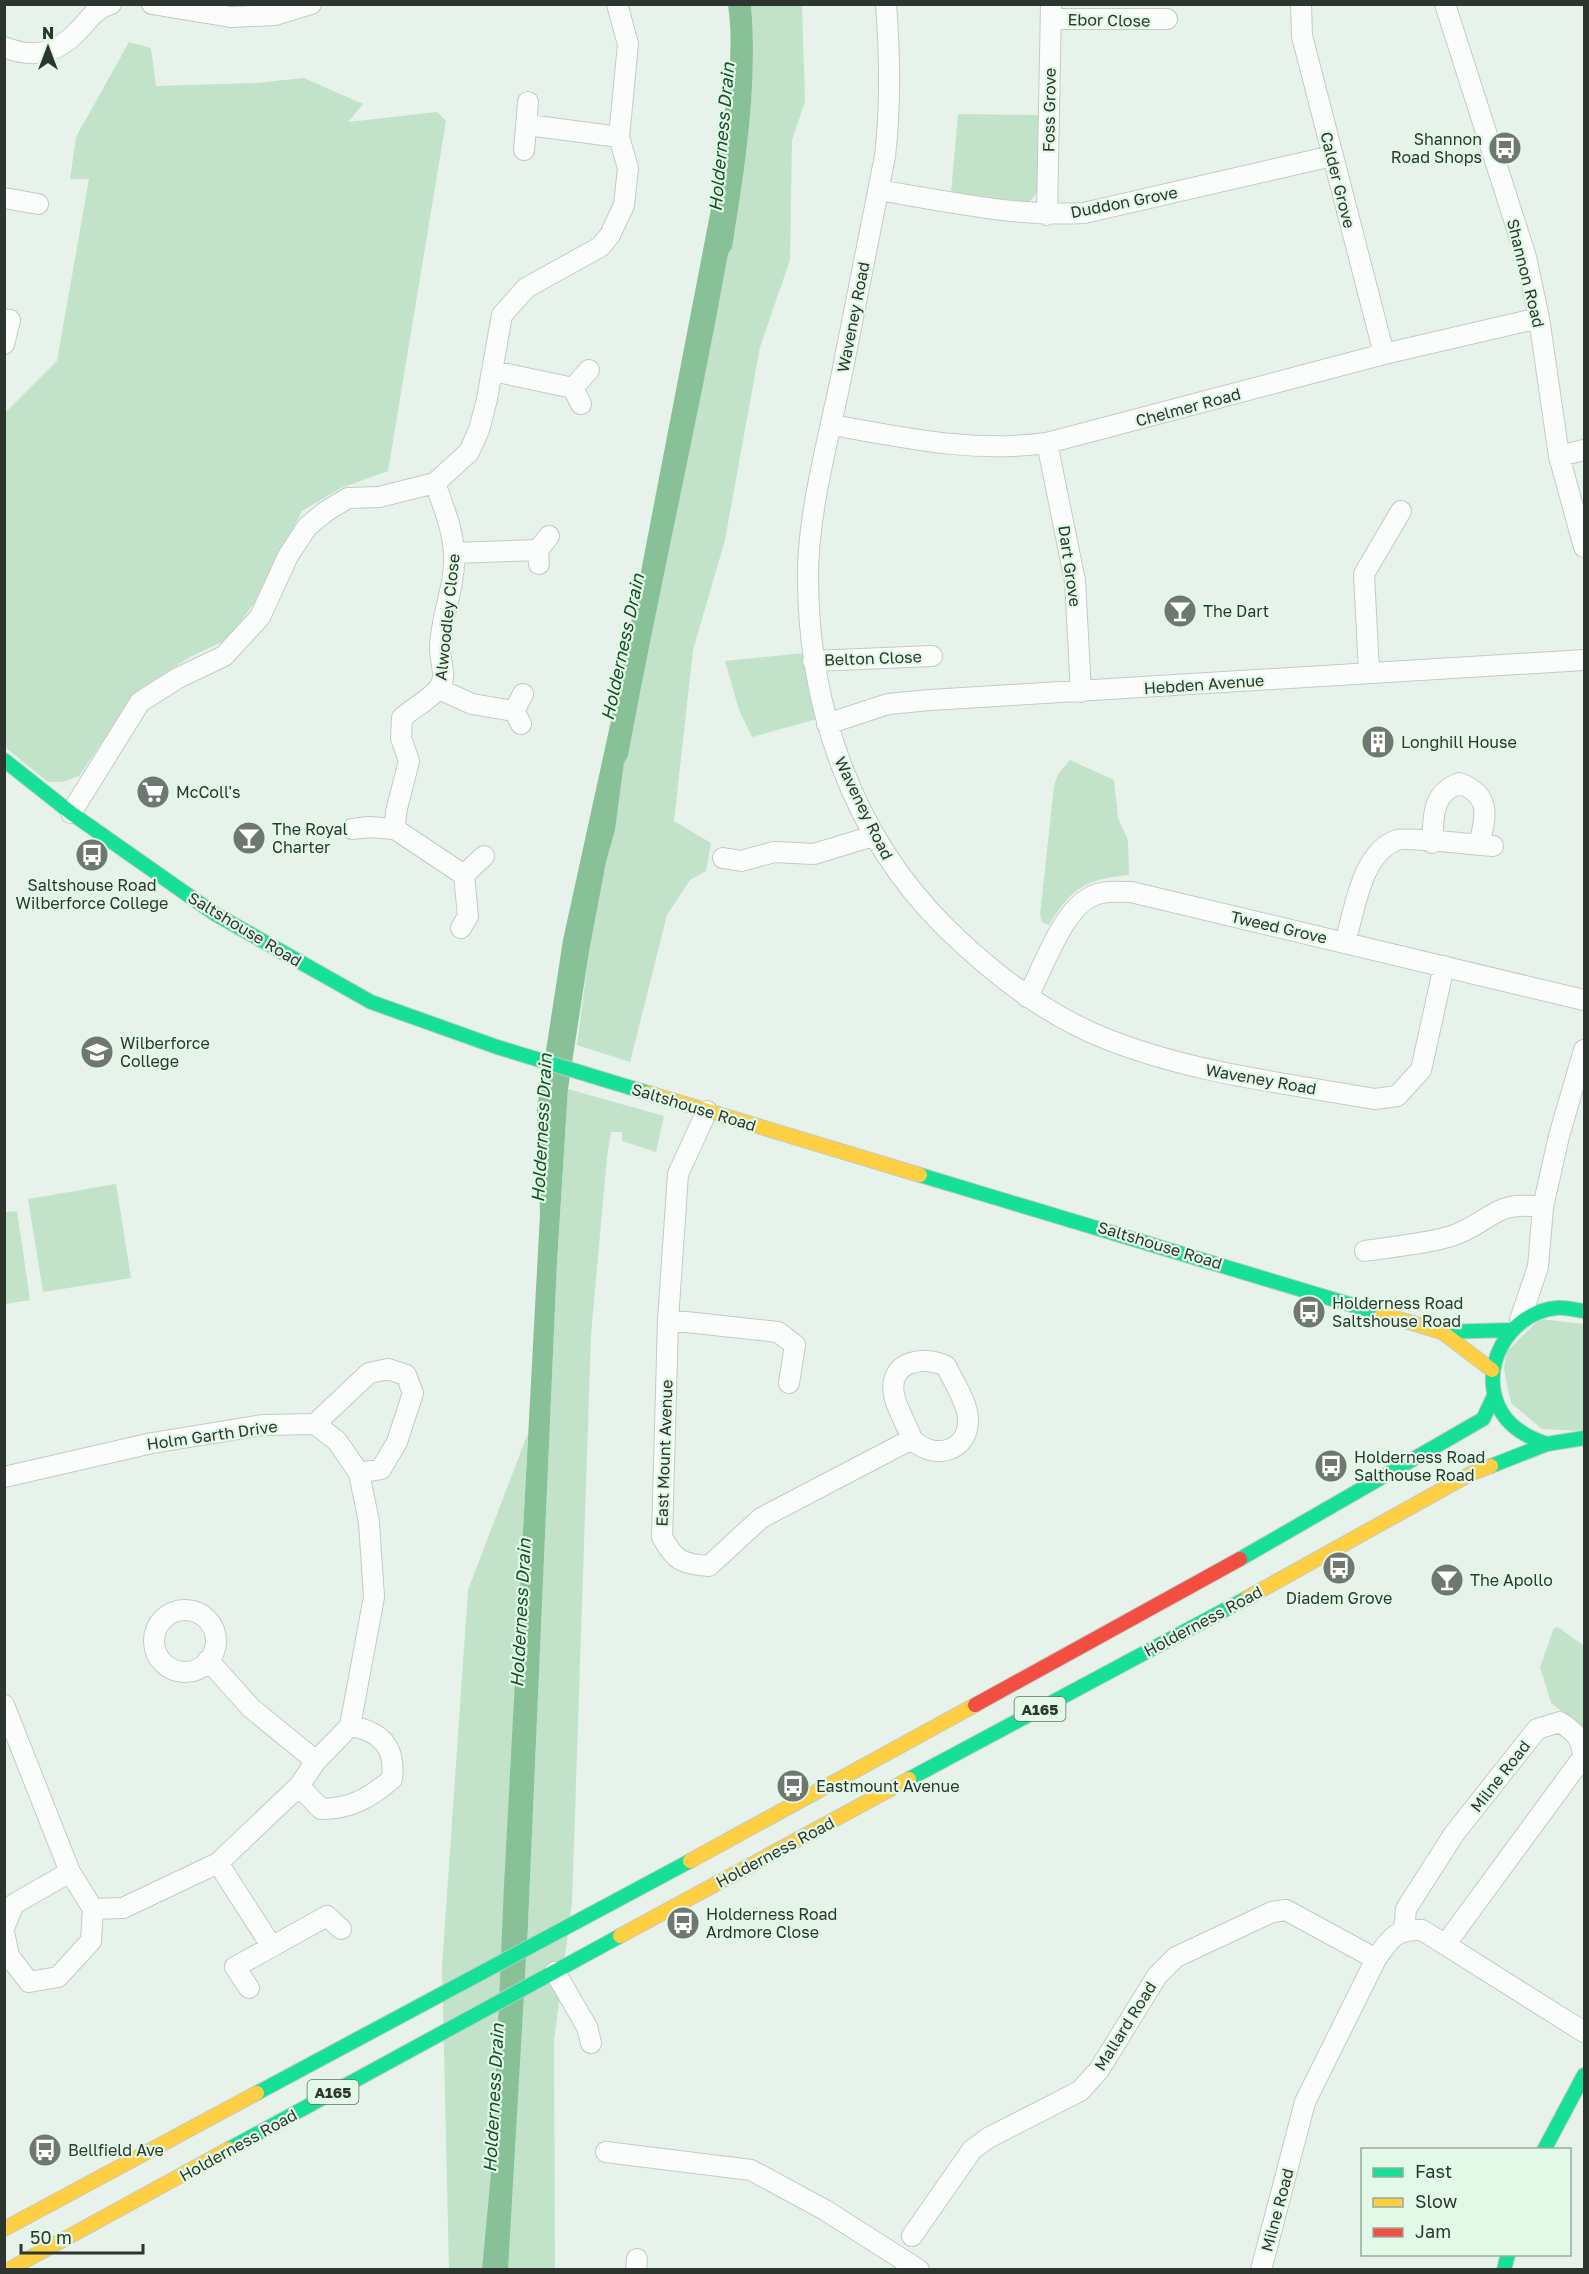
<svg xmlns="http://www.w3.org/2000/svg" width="1589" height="2274" font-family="'Golos Text',sans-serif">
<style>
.green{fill:#c2e3ca}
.water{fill:#88c197}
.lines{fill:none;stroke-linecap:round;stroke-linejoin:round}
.street-casing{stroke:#c2cbc4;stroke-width:22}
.fast-casing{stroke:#c2cbc4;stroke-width:16}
.slow-casing{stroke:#c2cbc4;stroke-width:16}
.jam-casing{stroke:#c2cbc4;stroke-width:16}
.street{stroke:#fbfdfc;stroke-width:20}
.fast{stroke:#16e098;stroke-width:14}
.slow{stroke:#ffcf43;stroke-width:14}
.jam{stroke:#f24e42;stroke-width:14}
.labels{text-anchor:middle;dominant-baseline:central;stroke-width:4.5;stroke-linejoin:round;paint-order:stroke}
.shield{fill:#e1f9e6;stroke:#637065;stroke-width:1.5}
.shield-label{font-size:15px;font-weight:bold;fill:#2d362e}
.street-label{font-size:16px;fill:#2d362e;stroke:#e1f9e6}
.poi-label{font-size:16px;fill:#2d362e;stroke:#e1f9e6;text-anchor:start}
.water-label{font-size:18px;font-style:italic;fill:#174e2a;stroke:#e1f9e6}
</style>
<rect width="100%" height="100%" fill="#e7f3ea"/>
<!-- green -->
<path class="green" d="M751 5H802L805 102 792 140 790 260 760 347 725 540 693 650 674 821 711 843 706 871 690 880 667 915 630 1062 577 1045 589 952 606 862 615 830 624 763 628 756C659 588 698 422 728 254L732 248C745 167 758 86 751 5Z
M129 42 151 48 156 86 256 83 304 78 363 104 348 122 437 112 446 121 388 471 341 488 302 511 255 602 228 639 190 657 136 692 79 776 62 782H48L5 747 4 414 57 361 89 179H70L76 137Z
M958 114 1041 115 1038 190C1035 196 1031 201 1025 204 1009 208 969 196 951 193Z
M804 653 817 719 752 737 739 710 725 661Z
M1070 760 1114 780 1118 818 1128 840 1129 875C1086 879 1071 888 1049 925L1042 922 1040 915 1054 786 1058 774Z
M568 1089 664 1116 656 1152 622 1141V1132H611L607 1157 591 1335 572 1903 554 2040 555 2269H449L442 1967 468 1590 528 1433 503 1937 528 1924 557 1262Z
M116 1184 131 1278 43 1292 28 1199Z
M17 1211 30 1300 5 1304V1212Z
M1540 1319 1584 1324V1431L1542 1429 1511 1403 1504 1370 1506 1352Z
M1558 1627 1584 1646V1729L1551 1703 1540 1667 1554 1628Z"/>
<!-- water -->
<path class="water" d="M728 5H751C758 87 745 167 732 248L728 254C698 422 659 588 628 756L624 763 615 830 606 862 589 952 568 1089 557 1262 528 1924 508 2269 482 2270 492 2163 504 1886 540 1214 537 1109 563 940 621 675 715 188C720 127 737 66 728 5Z"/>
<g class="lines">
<!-- street casing -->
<g class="street-casing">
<path id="street" d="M152 4 231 17 275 15 311 4
M886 4C890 56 891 105 885 156 870 230 855 304 841 378 828 441 808 512 808 576 808 707 852 835 946 928 992 973 1044 1014 1104 1038 1191 1073 1284 1083 1375 1099L1397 1096 1421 1070 1444 966
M1301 4 1302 36 1384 354
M1445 4 1526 257 1539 318 1559 456 1584 547
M1051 19H1167
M4 47C34 59 56 54 78 31 90 19 94 9 111 4
M528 125 619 137
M524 150 528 102
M878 190C946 201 1014 217 1084 213L1332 156
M4 198 38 204
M1047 215 1051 4
M4 319 10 320 4 344
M493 371 573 388
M581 404 573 388 589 370
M832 425C906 438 972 453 1047 443L1384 354 1539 318
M1047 443 1075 581 1081 692
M1559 456 1584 450
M435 483C443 506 453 529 454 554 456 586 440 617 440 649 440 662 448 678 438 689 429 700 413 708 402 718L401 738 409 761 396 812 395 829 464 875 468 916 461 928
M454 553 538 550
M539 564 538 550 549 536
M813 661 932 656
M1369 672 1364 574 1401 511
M439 689 472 704 514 711
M521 724 514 711 523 694
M827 724 888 704 930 700 1584 660
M71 813 140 702 178 678 224 656 260 617 288 556 307 527 325 512 348 498 379 497 435 483 469 452 479 430 487 399 502 315 526 288 600 247 610 235 624 205 628 168 619 137 628 44 617 4
M352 829 369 827 395 829
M1432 843C1434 815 1431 795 1459 783 1492 795 1486 817 1479 845
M723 858 741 861 774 852 814 854 873 836
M464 875 484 856
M1345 942C1355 910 1361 853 1397 840 1405 837 1479 845 1493 846
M1027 997C1045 967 1064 899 1102 893 1111 891 1121 892 1131 892L1584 1000
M707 1111 678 1174 668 1320 662 1537C675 1561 682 1564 709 1566L761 1518 912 1439C907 1426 899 1412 895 1399 885 1363 920 1354 946 1366 953 1381 968 1403 968 1419 969 1452 933 1461 912 1439
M1365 1251C1391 1247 1434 1243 1457 1234 1496 1218 1493 1201 1543 1207
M668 1320 778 1332 795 1345 789 1383
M1520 1320 1538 1267 1543 1207 1559 1136 1584 1050
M315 1424 369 1373 388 1369 406 1375 413 1393 397 1442 381 1469 359 1473
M4 1477 152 1443 263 1425 315 1424 337 1441 359 1473 369 1522 374 1597 350 1726 316 1761 299 1786 218 1863 123 1908 93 1909 70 1872 4 1705
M154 1641a31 31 0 1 1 62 0a31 31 0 1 1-62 0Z
M208 1660 251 1708 316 1761
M299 1786 321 1809C350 1809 370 1798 392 1779 396 1747 381 1731 350 1726
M218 1863 272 1947
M4 1928 14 1904 70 1872
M1404 1930 1406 1909 1454 1834 1537 1729 1560 1722C1575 1732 1582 1738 1583 1757L1445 1945
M4 1932 9 1956 29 1982 58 1977 91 1941 93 1909
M555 1972 587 2027 591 2043
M249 1988 235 1967 327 1916 341 1929
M606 2152 751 2170 825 2210 919 2270
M912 2236 972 2150 988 2138 1080 2091 1099 2070 1157 1976 1176 1957 1272 1912 1286 1910 1376 1959
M636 2270 637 2259
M1261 2270 1305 2102 1376 1959C1391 1938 1395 1929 1422 1930L1584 2032"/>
</g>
<!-- fast casing -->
<g class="fast-casing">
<path id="fast" d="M4 760 71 813 215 914 371 1002 497 1047 648 1093
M920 1175 1382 1314
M1442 1332 1510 1330
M1547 1444C1529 1438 1512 1429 1502 1413 1476 1370 1508 1313 1556 1308 1565 1307 1575 1310 1584 1311
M1491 1466 1547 1444 1584 1438
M1240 1559 1483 1419 1494 1396
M909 1779 1247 1598
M257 2093 690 1861
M229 2149 620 1936
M1544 2150 1584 2075
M1504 2270 1508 2254"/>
</g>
<!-- slow casing -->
<g class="slow-casing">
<path id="slow" d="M648 1093 920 1175
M1382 1314 1442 1332 1492 1370
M1247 1598 1472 1473 1491 1466
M690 1861 975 1705
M620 1936 909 1779
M4 2229 257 2093
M8 2270 229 2149"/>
</g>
<!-- jam casing -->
<g class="jam-casing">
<path id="jam" d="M975 1705 1240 1559"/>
</g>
<!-- street -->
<use href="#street" class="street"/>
<!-- fast -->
<use href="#fast" class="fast"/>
<!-- slow -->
<use href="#slow" class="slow"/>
<!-- jam -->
<use href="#jam" class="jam"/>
</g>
<!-- icons -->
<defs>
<g id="bus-disc" transform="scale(1.725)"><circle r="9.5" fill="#6e7870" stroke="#e1f9e6"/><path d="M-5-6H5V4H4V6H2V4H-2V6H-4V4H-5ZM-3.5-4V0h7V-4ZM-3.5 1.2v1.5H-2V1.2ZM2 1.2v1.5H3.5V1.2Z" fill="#fff"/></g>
<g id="bar-disc" transform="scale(1.725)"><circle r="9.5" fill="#6e7870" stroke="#e1f9e6"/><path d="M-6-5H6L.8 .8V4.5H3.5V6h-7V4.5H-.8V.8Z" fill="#fff"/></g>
<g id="building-disc" transform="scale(1.725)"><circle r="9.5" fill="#6e7870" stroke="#e1f9e6"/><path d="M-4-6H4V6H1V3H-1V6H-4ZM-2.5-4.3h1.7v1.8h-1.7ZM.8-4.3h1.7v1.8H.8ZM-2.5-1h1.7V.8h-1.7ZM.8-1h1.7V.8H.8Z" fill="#fff"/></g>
<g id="supermarket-disc" transform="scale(1.725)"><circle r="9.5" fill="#6e7870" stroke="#e1f9e6"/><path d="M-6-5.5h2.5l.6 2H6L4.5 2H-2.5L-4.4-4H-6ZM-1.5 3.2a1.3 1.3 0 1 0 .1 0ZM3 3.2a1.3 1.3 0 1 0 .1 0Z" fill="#fff"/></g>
<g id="university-disc" transform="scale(1.725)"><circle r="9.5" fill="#6e7870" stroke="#e1f9e6"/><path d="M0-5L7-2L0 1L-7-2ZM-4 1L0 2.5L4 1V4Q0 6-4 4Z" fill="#fff"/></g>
</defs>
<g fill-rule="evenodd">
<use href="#bus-disc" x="1505" y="148"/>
<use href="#bar-disc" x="1180" y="611"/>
<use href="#building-disc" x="1378" y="742"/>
<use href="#supermarket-disc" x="153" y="792"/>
<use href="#bar-disc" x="249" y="838"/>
<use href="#bus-disc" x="92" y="855"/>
<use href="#university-disc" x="97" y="1052"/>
<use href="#bus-disc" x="1309" y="1312"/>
<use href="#bus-disc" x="1331" y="1466"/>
<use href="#bus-disc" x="1339" y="1568"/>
<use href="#bar-disc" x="1447" y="1580"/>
<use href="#bus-disc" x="793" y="1786"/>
<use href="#bus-disc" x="683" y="1923"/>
<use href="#bus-disc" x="45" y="2150"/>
</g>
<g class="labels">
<!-- shield labels -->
<g class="shield">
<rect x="1014.5" y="1697" width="51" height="24" rx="4.5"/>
<rect x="307.5" y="2080" width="51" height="24" rx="4.5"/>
</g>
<g class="shield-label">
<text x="1040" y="1709">A165</text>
<text x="333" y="2092">A165</text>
</g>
<!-- street labels -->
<g class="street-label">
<text transform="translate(1109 20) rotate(1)">Ebor Close</text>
<text transform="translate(1049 110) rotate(-89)">Foss Grove</text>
<text transform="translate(1338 180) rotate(76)">Calder Grove</text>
<text transform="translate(1124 202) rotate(-11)">Duddon Grove</text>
<text transform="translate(1526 273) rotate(76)">Shannon Road</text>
<text transform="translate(853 317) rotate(-79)">Waveney Road</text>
<text transform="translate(1188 407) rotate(-15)">Chelmer Road</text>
<text transform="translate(1070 566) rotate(82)">Dart Grove</text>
<text transform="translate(447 617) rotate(-84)">Alwoodley Close</text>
<text transform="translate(873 658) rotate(-2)">Belton Close</text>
<text transform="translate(1204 684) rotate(-4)">Hebden Avenue</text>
<text transform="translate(864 808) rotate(64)">Waveney Road</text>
<text transform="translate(1279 927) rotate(13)">Tweed Grove</text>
<text transform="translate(245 929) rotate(31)">Saltshouse Road</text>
<text transform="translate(1261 1079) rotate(10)">Waveney Road</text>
<text transform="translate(694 1107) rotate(17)">Saltshouse Road</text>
<text transform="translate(1160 1245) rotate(17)">Saltshouse Road</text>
<text transform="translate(212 1435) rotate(-8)">Holm Garth Drive</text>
<text transform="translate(664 1453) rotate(-88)">East Mount Avenue</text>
<text transform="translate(1203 1621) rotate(-28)">Holderness Road</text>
<text transform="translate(1500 1776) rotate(-52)">Milne Road</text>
<text transform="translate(775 1852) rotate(-28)">Holderness Road</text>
<text transform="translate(1125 2026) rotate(-58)">Mallard Road</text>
<text transform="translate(238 2145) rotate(-29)">Holderness Road</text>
<text transform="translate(1277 2210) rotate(-75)">Milne Road</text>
</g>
<!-- poi labels -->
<g class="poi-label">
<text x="1482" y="139" text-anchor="end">Shannon<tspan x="1482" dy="18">Road Shops</tspan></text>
<text x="1203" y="611">The Dart</text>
<text x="1401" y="742">Longhill House</text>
<text x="176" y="792">McColl's</text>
<text x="272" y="829">The Royal<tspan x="272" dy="18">Charter</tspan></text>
<text x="92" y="885" text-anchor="middle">Saltshouse Road<tspan x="92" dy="18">Wilberforce College</tspan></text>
<text x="120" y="1043">Wilberforce<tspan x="120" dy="18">College</tspan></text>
<text x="1332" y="1303">Holderness Road<tspan x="1332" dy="18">Saltshouse Road</tspan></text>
<text x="1354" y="1457">Holderness Road<tspan x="1354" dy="18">Salthouse Road</tspan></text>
<text x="1470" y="1580">The Apollo</text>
<text x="1339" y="1598" text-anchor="middle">Diadem Grove</text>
<text x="816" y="1786">Eastmount Avenue</text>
<text x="706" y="1914">Holderness Road<tspan x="706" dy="18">Ardmore Close</tspan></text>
<text x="68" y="2150">Bellfield Ave</text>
</g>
<!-- water labels -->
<g class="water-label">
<text transform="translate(721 137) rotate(-85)">Holderness Drain</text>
<text transform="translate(622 647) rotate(-78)">Holderness Drain</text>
<text transform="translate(541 1128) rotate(-87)">Holderness Drain</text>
<text transform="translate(520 1613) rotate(-87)">Holderness Drain</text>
<text transform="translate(493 2098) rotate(-87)">Holderness Drain</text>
</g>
</g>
<!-- border -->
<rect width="1589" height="2274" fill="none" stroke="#2d362e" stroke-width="12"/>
<!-- legend -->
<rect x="1361" y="2148" width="210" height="108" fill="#e1f9e6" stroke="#99ab9c" stroke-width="1.5"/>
<rect x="1373" y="2168" width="30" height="9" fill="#16e098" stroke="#99ab9c" stroke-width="1.5"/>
<text x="1415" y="2178" font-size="18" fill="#2d362e">Fast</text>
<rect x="1373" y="2198" width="30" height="9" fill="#ffcf43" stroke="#99ab9c" stroke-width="1.5"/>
<text x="1415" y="2208" font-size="18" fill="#2d362e">Slow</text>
<rect x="1373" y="2228" width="30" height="9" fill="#f24e42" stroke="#99ab9c" stroke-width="1.5"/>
<text x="1415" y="2238" font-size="18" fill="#2d362e">Jam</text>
<!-- north arrow -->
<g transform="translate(48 48)" stroke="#e1f9e6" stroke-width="4.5" paint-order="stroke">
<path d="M0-4.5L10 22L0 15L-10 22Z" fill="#2d362e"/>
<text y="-9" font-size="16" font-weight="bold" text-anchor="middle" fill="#2d362e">N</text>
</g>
<!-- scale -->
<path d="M21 2244v9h122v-9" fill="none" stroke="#2d362e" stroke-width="3"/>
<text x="30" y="2244" font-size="18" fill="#2d362e" stroke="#e1f9e6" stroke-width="4.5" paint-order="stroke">50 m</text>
</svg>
